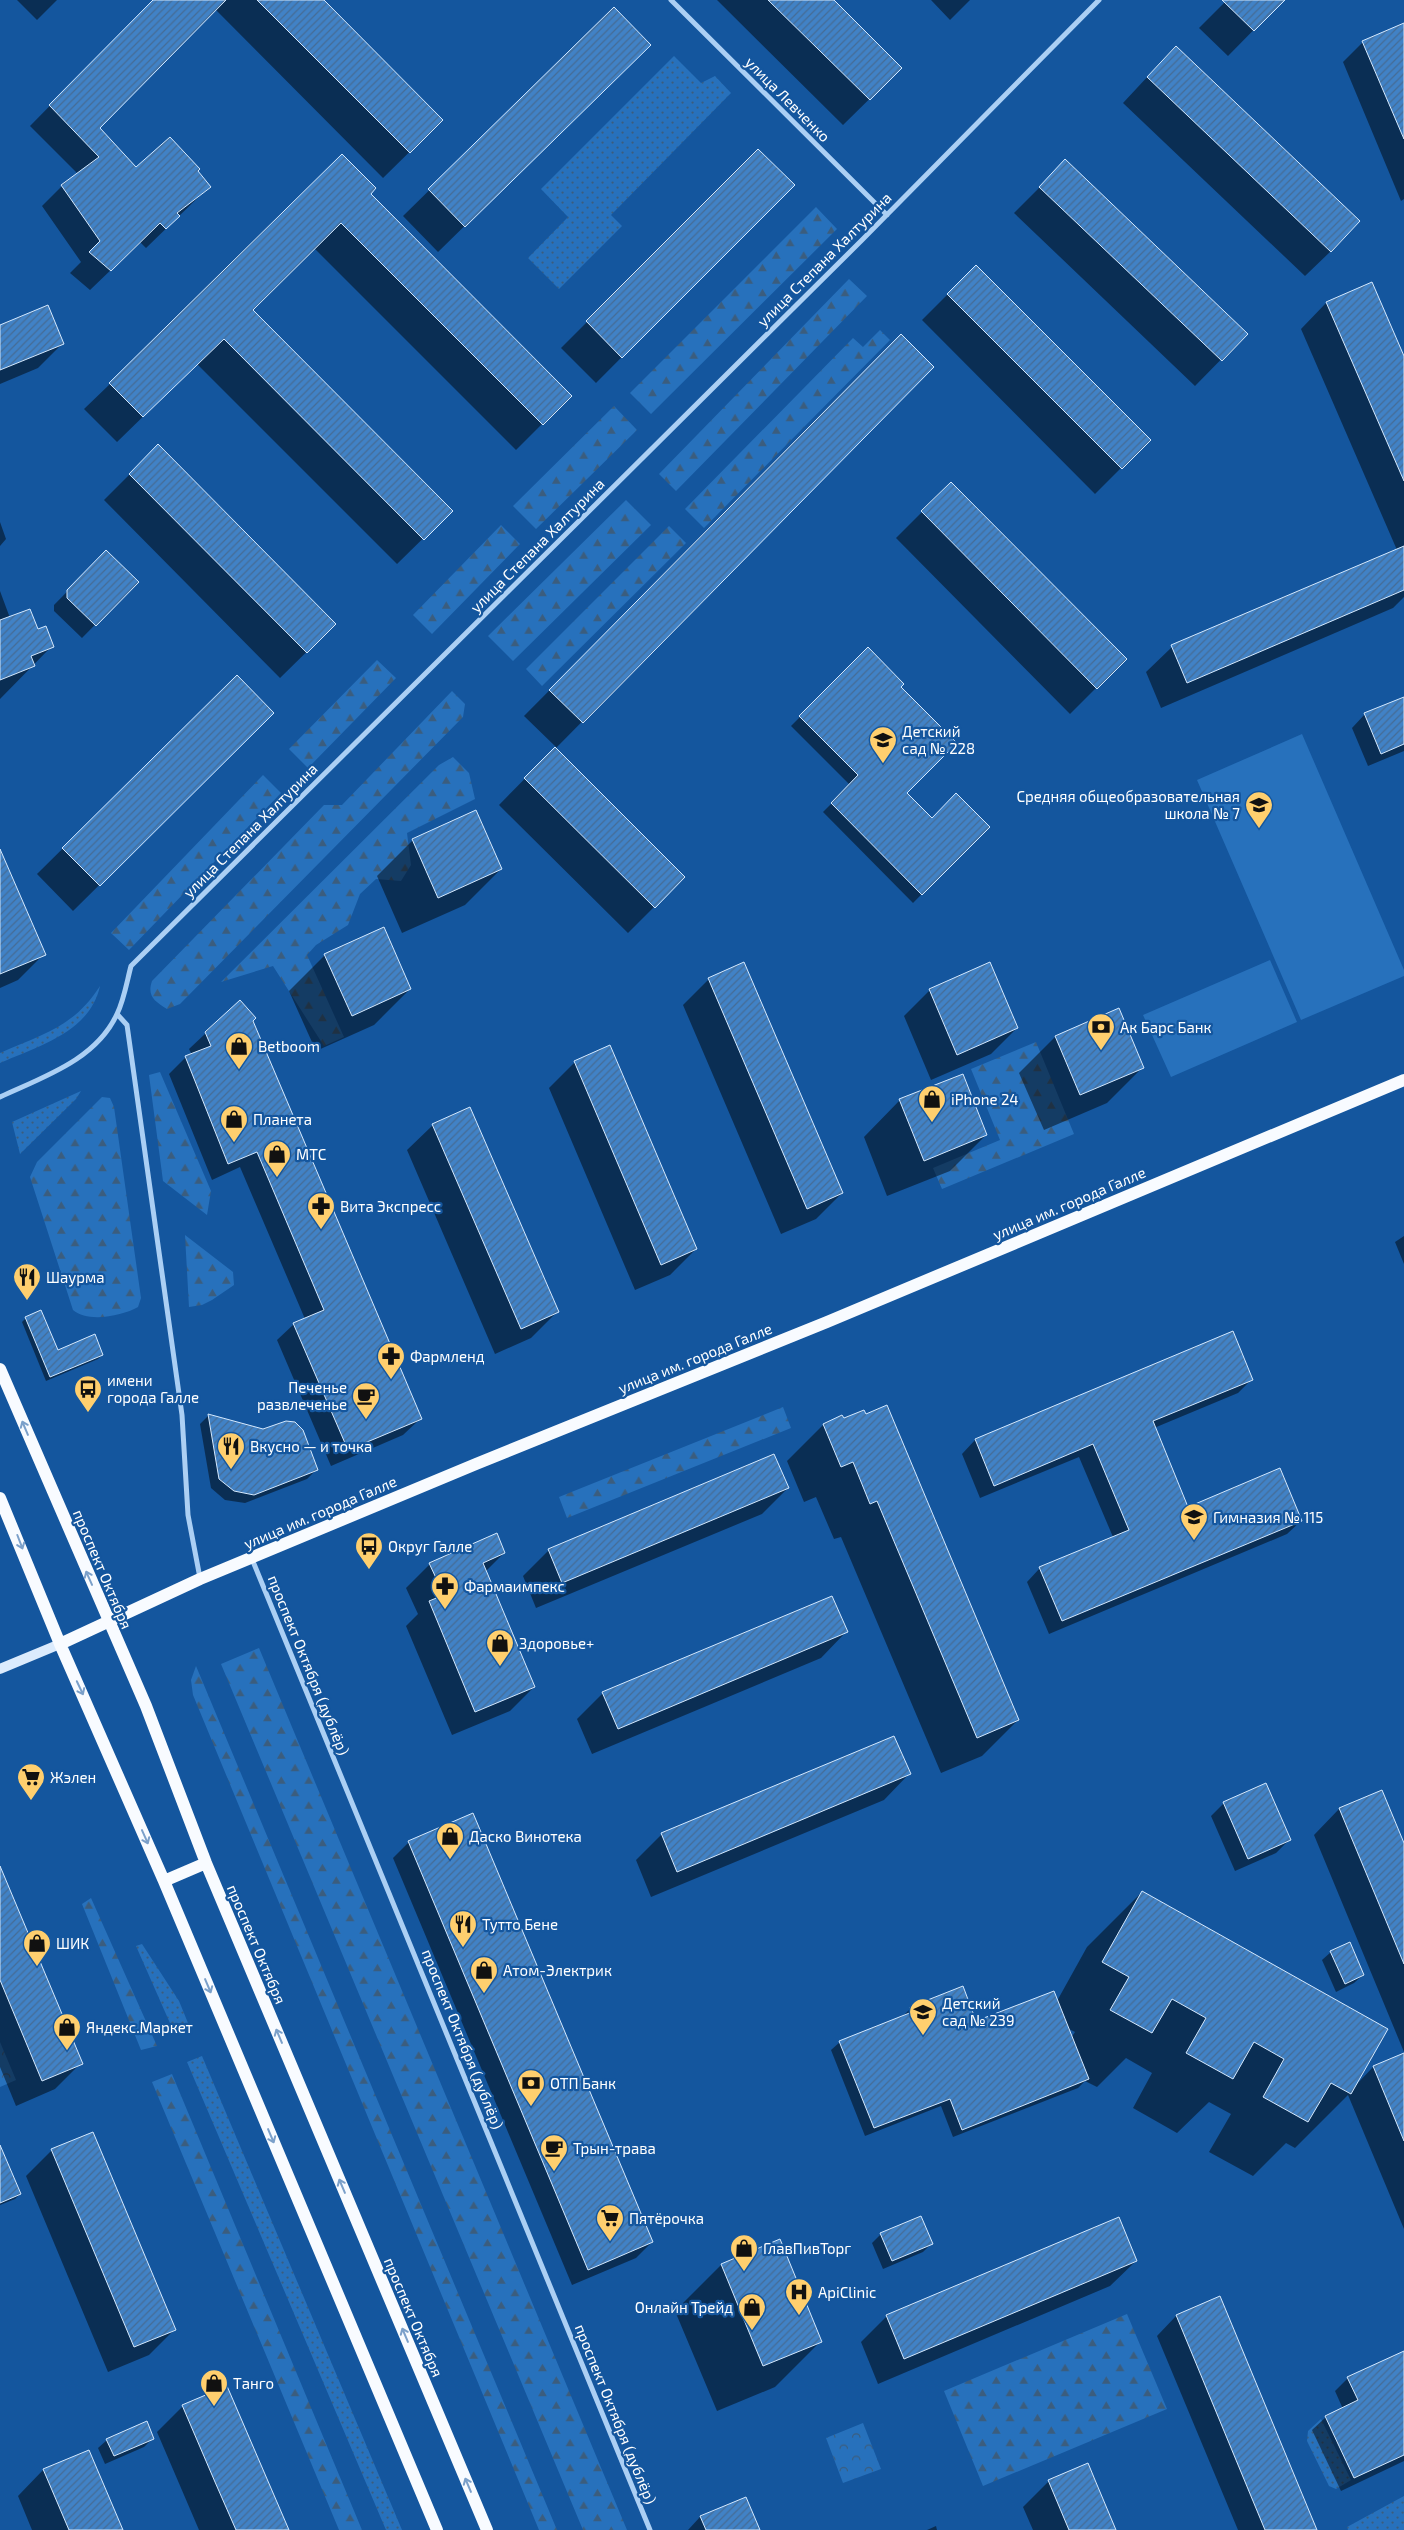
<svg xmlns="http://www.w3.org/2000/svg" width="1404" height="2530" font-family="'Exo 2',sans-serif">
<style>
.grass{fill:url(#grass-dots)}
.forest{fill:url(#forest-firs)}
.park{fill:url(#park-crowns)}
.garden{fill:#2771bc}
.shadow{fill:#0007;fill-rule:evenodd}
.building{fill:url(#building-hatch);stroke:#d4e8fd}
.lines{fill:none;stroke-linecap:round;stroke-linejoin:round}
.street{stroke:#abcff4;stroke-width:5}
.secondary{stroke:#dbebfd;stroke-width:10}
.primary{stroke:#f8fbff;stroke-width:12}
.oneway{stroke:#7ba0ca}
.labels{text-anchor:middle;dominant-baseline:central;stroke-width:4.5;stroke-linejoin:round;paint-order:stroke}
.street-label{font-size:15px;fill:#fff;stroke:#14569e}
.poi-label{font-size:15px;fill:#fff;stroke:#14569e;text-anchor:start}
</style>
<defs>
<pattern id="grass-dots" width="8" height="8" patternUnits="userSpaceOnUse" patternTransform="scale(1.25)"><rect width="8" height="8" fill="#2771bc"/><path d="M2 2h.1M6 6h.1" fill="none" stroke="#3b5d7e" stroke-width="1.8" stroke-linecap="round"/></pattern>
<pattern id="forest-firs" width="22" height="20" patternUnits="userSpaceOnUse" patternTransform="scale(1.25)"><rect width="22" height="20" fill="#2771bc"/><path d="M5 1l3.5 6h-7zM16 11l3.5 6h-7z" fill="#3b5d7e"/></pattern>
<pattern id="park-crowns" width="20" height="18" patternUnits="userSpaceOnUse" patternTransform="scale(1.25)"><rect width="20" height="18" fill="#2771bc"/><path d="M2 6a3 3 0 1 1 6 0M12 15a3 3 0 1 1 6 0" fill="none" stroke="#3b5d7e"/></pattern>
<pattern id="building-hatch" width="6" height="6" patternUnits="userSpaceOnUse" patternTransform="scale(1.25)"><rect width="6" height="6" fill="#4182c6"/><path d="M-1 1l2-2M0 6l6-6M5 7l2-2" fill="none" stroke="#456c95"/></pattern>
</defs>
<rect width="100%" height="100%" fill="#14569e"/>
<!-- grass -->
<path class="grass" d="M674 56 701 83 715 76 731 93 611 215 622 226 559 289 528 258 568 217 541 189Z
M100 986C90 1032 39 1046 0 1063V1053C43 1034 74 1027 100 986Z
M81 1091 76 1099 20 1154 12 1122Z
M142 1944 179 2001 188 2023 173 2030 136 1946Z
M202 2056 402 2530H386L187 2062Z
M1321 2419 1351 2480 1336 2489 1329 2486 1307 2441 1308 2431Z
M1404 2496V2530H1348L1347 2527Z"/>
<!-- forest -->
<path class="forest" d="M816 207 837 229 651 414 630 393Z
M849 279 867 296 676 491 659 474Z
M880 330 890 340 704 528 685 509 853 338 863 347Z
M614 406 637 430 536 529 513 506Z
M626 500 651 525 513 661 488 636Z
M501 525 520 544 432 634 413 615Z
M669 526 686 543 542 686 526 669Z
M377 660 396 678 308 768 289 749Z
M452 691 465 704 463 717 180 1004 167 1009C154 1001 147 996 152 981L324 805H342Z
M453 757 469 773 475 799 407 833 411 865 401 881 376 879 360 894 348 925 316 945 307 955 344 1037 324 1046 273 966 221 982 439 765Z
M263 775 281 793 129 950 111 933Z
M1036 1042 1074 1134 942 1189 933 1168 1000 1140 971 1069Z
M160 1072 211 1191 207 1215 163 1181 149 1075Z
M102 1097 110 1098 114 1107 141 1298 138 1307C122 1316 88 1323 73 1310L30 1177 37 1162Z
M185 1235 233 1272 234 1285 212 1300 202 1305 189 1307Z
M783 1407 791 1428 567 1518 559 1497Z
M259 1648 627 2530H583L221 1664Z
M196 1666 557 2530H539L193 1695 191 1680Z
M91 1898 157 2046 141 2050 82 1904Z
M172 2074 362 2530H339L152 2082Z
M1127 2314 1167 2409 983 2486 944 2391Z"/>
<!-- park -->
<path class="park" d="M0 2042 16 2080 0 2087Z
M863 2423 881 2469 843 2483 826 2438Z"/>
<!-- garden -->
<path class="garden" d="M1302 734 1404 970V976L1301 1020 1197 780Z
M1270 960 1297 1022 1171 1077 1143 1015Z"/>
<!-- shadow -->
<path class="shadow" d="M17 0H57L37 20Z
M154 0H323L442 120 383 178 215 9 98 128 136 169 197 171 209 187 146 248 140 242 90 290 70 273 81 262 42 206 62 186 78 174 30 126Z
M717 0H832L901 68 843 125Z
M931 0H970L950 20Z
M1227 0H1283L1228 56 1199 28Z
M614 9 623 71 438 252 403 216Z
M1404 24V199L1401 201 1343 62 1363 42Z
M1150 74 1331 251 1305 276 1123 103Z
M758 151 793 185 596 383 561 348Z
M1040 187 1246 334 1195 386 1014 213Z
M369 194 570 396 516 450 314 248 251 310 451 511 397 564 197 364 117 442 84 409 110 384Z
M976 266 1149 440 1095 494 922 320Z
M1371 283 1404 359V597L1393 608 1161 708 1146 672 1172 647 1397 550 1301 329 1326 303Z
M0 326 62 344 38 368 0 384Z
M901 336 933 367 555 749 684 877 628 933 499 805 556 747 524 716Z
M158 446 335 624 280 678 104 500Z
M951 483 1125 659 1070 714 896 538Z
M0 522 6 539 0 546Z
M106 552 137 582 82 638 54 611V605Z
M0 591 10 618 37 630 52 646 0 699Z
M868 649 899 687 905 793 932 819 988 827 913 903 823 812 850 785 791 726Z
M237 676 273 713 73 911 37 874Z
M1404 698V751L1368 766 1352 728 1365 714Z
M413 840 501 869 465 905 402 933 377 876Z
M0 884 44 954 18 980 0 988Z
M325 955 410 989 374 1025 316 1051 289 991Z
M709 979 842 1193 816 1219 781 1234 683 1005Z
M930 990 1017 1028 991 1054 931 1080 904 1016Z
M251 1021 420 1419 403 1435 331 1466 277 1340 294 1324 305 1319 240 1167 212 1180 169 1074 186 1057 192 1055 189 1049 206 1033Z
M1055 1037 1143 1067 1107 1103 1044 1130 1019 1073Z
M575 1062 696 1249 670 1275 635 1290 549 1088Z
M900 1100 986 1135 950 1171 887 1196 864 1137Z
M433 1125 557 1312 531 1338 495 1354 407 1150Z
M1404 1236V1264L1395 1242Z
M26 1318 57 1351 102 1355 98 1359 46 1381 22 1322Z
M1232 1333 1252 1379 1238 1393 1154 1428 1188 1508 1301 1521 1287 1534 1049 1634 1027 1582 1040 1568 1113 1537 1079 1457 980 1498 962 1454 975 1440Z
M209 1415 316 1470 307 1479 245 1503 225 1500 211 1488 200 1424Z
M841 1417 1018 1720 982 1756 941 1773 841 1537 834 1539 816 1497 804 1502 787 1461 823 1425Z
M788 1488 762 1514 536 1608 523 1576 549 1550Z
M504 1553 486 1571 534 1687 510 1711 452 1735 406 1626 418 1614 406 1588 430 1564Z
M846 1632 821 1658 592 1754 577 1719 603 1693Z
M909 1774 884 1800 651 1897 636 1860 662 1834Z
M1224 1803 1289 1840 1276 1853 1235 1871 1211 1816Z
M1339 1809 1404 1846V2052L1314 1835Z
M409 1842 652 2242 636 2258 572 2285 393 1858Z
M0 1868 81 2063 55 2089 16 2106 0 2067Z
M1142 1892 1356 2085 1373 2067 1404 2054V2229L1348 2095 1295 2148 1286 2143 1253 2176 1209 2152 1231 2114 1209 2102 1177 2133 1133 2108 1152 2073 1126 2058 1097 2087 1085 2081 1078 2088 953 2137 941 2106 865 2136 831 2050 840 2042 902 2017 911 2008 976 2023 1057 2001 1087 1947ZM1067 2028 1075 2032 1071 2038Z
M1331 1952 1363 1975 1354 1983 1336 1992 1322 1960Z
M52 2150 175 2329 149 2355 108 2372 26 2176Z
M0 2171 20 2194 15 2199 0 2205Z
M881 2234 931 2244 923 2252 883 2269 872 2243Z
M779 2241 821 2341 775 2387 717 2411 675 2311 721 2265Z
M1136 2261 1110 2286 878 2384 861 2342 887 2316Z
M1219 2298 1316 2530H1238L1157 2336 1176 2316Z
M1404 2352V2461L1341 2491 1312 2430 1326 2417 1343 2409 1335 2391 1348 2378Z
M183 2406 288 2530H199L157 2432Z
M153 2438 144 2447 105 2464 98 2448 107 2440Z
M88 2451 121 2530H32L18 2496 43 2470Z
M1049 2481 1115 2530H1033L1023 2507Z
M745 2498 758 2530H688L700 2517Z
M936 2526 937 2530H927Z"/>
<!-- building -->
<path class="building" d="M153 0H226L100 128 136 167 170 137 200 169 198 171 211 187 177 213 180 216 166 229 160 223 111 271 89 252 100 241 61 185 99 157 49 105Z
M257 0H324L443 120 410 153Z
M768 0H834L902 68 870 100Z
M1222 0H1285L1254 31Z
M614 7 651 45 465 227 428 189Z
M1404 23V139L1362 41Z
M1176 46 1360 221 1331 252 1147 77Z
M758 149 795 185 622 358 586 321Z
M342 154 376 188 371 194 572 396 543 425 341 223 253 310 453 511 424 540 224 339 143 417 109 383Z
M1065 159 1248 334 1222 361 1039 187Z
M976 265 1151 440 1122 469 947 294Z
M1372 282 1404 356V481L1326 302Z
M48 305 64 344 0 370V325Z
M901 334 934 367 583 723 549 690Z
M158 444 336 624 307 653 129 474Z
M951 482 1127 659 1097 689 921 511Z
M1404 546V590L1187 683 1171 645Z
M106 550 139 582 96 626 67 598V590Z
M30 609 38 629 46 626 54 647 31 656 35 666 0 680V620Z
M868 647 904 684 901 687 957 743 907 793 932 818 956 793 990 827 922 895 831 803 858 775 799 716Z
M237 675 274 713 100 886 62 848Z
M1404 697V744L1381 754 1364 713Z
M555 747 685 877 655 908 524 778Z
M476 810 502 869 438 898 412 839Z
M0 849 46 955 0 974Z
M384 927 411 989 352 1016 324 954Z
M744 962 843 1193 807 1209 708 978Z
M990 962 1018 1028 957 1055 929 989Z
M240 1000 256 1018 253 1021 422 1419 348 1450 293 1323 324 1310 257 1152 228 1164 185 1056 211 1046 205 1032Z
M1119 1008 1144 1068 1080 1095 1055 1036Z
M610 1045 697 1249 661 1265 574 1061Z
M963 1074 987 1135 924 1161 899 1099Z
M470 1107 559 1312 521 1329 432 1124Z
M41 1310 58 1350 95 1334 103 1355 50 1377 25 1317Z
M1233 1331 1253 1380 1153 1421 1188 1507 1280 1468 1302 1521 1062 1621 1039 1567 1129 1530 1093 1444 994 1486 975 1439Z
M887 1405 1019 1720 977 1738 877 1501 870 1504 853 1462 841 1467 823 1424 842 1415 844 1418 864 1410 866 1414Z
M208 1414 263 1429 286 1421 295 1422 303 1430 318 1470 254 1495 234 1491 219 1479Z
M774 1454 789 1488 562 1583 548 1549Z
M497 1533 505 1553 483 1563 535 1687 475 1712 429 1601 444 1595 429 1563Z
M832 1596 848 1632 618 1729 602 1692Z
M894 1736 911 1774 677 1872 661 1833Z
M1266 1783 1291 1840 1248 1859 1223 1802Z
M1382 1790 1404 1843V1964L1339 1808Z
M473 1813 653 2242 588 2270 408 1841Z
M0 1866 83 2064 42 2081 0 1980Z
M1142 1891 1388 2029 1351 2094 1331 2083 1308 2122 1263 2097 1284 2059 1254 2042 1233 2079 1186 2053 1206 2018 1172 1999 1152 2033 1110 2010 1129 1977 1102 1962Z
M1350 1942 1364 1975 1345 1984 1330 1951Z
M963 1986 976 2021 1054 1991 1089 2079 962 2130 950 2099 874 2128 839 2041 912 2012 910 2007Z
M1404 2053V2141L1373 2066Z
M93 2132 176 2330 134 2347 51 2149Z
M0 2145 21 2194 0 2203Z
M921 2216 933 2244 892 2261 880 2233Z
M1119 2217 1137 2261 904 2359 886 2315Z
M780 2239 822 2342 763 2366 721 2264Z
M1220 2296 1317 2530H1265L1176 2315Z
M1404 2351V2455L1354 2478 1325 2416 1358 2400 1347 2377Z
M227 2386 289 2530H236L215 2482 182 2405Z
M147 2421 154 2439 114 2456 106 2439Z
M89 2450 123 2530H69L43 2469Z
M1088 2463 1095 2480 1116 2530H1069L1048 2480Z
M746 2497 760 2530H706L700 2516Z"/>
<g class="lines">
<!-- street -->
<path class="street" d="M671 0 887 215
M117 1014 127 1025 182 1415 188 1515 200 1578
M0 1097C43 1077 96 1060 117 1014 124 1000 127 981 131 966L862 240 1099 0
M252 1559 650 2530"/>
<!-- secondary -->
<path class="secondary" d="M0 1669 60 1644"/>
<!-- primary -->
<path class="primary" d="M0 1369 146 1706 206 1863 487 2530
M0 1498 60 1644 164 1881 437 2530
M60 1644 200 1579 476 1464 827 1322 1404 1080
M164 1881 206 1863"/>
</g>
<!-- one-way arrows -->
<defs><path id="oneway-shaft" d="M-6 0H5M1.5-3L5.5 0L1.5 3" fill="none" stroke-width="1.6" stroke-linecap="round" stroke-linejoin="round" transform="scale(1.25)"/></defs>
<g class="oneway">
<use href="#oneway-shaft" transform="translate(25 1428) rotate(-113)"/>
<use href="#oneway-shaft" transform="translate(20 1542) rotate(69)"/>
<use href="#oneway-shaft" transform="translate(89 1578) rotate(-114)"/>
<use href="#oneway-shaft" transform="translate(80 1688) rotate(65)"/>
<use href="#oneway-shaft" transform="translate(145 1837) rotate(66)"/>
<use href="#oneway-shaft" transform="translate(208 1986) rotate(67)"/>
<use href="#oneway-shaft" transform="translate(279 2036) rotate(-113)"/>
<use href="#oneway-shaft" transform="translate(271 2136) rotate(67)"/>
<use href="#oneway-shaft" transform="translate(342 2186) rotate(-113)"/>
<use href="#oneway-shaft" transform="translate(405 2335) rotate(-113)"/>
<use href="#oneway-shaft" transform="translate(468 2485) rotate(-113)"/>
</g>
<!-- icons -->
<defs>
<g id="school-pin" transform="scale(1.4375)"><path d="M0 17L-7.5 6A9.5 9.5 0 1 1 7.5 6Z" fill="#ffcf6e" stroke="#14569e"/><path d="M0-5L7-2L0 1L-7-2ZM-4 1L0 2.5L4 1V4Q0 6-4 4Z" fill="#111"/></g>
<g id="bank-pin" transform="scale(1.4375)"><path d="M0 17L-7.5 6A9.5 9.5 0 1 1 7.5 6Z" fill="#ffcf6e" stroke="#14569e"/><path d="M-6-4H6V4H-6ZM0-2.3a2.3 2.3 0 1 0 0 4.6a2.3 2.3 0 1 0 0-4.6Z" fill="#111"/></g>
<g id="shop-pin" transform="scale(1.4375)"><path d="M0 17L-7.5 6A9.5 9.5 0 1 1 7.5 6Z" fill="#ffcf6e" stroke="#14569e"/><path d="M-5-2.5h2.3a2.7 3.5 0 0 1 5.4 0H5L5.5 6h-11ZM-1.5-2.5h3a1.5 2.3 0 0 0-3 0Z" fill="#111"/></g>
<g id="pharmacy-pin" transform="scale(1.4375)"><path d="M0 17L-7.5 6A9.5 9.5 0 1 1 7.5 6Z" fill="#ffcf6e" stroke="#14569e"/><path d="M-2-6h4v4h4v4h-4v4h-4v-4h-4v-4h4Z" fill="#111"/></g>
<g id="restaurant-pin" transform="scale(1.4375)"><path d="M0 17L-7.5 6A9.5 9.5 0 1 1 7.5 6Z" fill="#ffcf6e" stroke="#14569e"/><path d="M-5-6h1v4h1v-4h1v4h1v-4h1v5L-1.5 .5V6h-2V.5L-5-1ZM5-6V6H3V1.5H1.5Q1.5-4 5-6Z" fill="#111"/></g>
<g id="bus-pin" transform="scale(1.4375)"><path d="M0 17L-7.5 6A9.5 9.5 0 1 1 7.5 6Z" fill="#ffcf6e" stroke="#14569e"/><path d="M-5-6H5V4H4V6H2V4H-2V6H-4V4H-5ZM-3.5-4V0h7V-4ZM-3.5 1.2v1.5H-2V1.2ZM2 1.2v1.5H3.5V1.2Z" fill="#111"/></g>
<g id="cafe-pin" transform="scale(1.4375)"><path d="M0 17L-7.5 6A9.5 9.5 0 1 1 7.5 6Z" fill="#ffcf6e" stroke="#14569e"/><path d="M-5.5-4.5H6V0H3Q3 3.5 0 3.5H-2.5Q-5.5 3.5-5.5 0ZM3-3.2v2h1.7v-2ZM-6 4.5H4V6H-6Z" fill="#111"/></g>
<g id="supermarket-pin" transform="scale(1.4375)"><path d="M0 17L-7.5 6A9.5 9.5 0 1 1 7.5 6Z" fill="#ffcf6e" stroke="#14569e"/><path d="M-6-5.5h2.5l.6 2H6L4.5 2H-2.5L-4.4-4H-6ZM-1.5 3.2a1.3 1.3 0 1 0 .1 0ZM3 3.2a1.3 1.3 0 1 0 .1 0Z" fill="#111"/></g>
<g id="hospital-pin" transform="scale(1.4375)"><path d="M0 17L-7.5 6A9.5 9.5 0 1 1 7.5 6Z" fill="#ffcf6e" stroke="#14569e"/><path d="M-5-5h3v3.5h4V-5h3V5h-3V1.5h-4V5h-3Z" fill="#111"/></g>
</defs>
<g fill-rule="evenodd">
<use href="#school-pin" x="883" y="740"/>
<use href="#school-pin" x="1259" y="805"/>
<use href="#bank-pin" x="1101" y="1027"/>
<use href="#shop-pin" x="239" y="1046"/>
<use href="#shop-pin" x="932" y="1099"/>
<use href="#shop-pin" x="234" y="1119"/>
<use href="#shop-pin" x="277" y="1154"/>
<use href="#pharmacy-pin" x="321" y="1206"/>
<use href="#restaurant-pin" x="27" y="1277"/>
<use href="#pharmacy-pin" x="391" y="1356"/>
<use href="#bus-pin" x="88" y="1389"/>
<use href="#cafe-pin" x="366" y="1396"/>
<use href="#restaurant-pin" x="231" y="1446"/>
<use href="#school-pin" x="1194" y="1517"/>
<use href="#bus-pin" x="369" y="1546"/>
<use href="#pharmacy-pin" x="445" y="1586"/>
<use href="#shop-pin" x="500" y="1643"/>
<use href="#supermarket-pin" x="31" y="1777"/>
<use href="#shop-pin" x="450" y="1836"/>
<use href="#restaurant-pin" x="463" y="1924"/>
<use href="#shop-pin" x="37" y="1943"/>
<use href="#shop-pin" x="484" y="1970"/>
<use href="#school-pin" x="923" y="2012"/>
<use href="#shop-pin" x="67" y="2027"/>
<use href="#bank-pin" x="531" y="2083"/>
<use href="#cafe-pin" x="554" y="2148"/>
<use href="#supermarket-pin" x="610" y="2218"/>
<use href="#shop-pin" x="744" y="2248"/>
<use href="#hospital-pin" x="799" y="2292"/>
<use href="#shop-pin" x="752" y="2307"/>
<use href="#shop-pin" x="214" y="2383"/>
</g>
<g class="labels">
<!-- street labels -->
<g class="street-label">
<text transform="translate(788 99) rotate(45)">улица Левченко</text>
<text transform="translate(824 259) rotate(-45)">улица Степана Халтурина</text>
<text transform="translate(537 545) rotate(-45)">улица Степана Халтурина</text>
<text transform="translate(250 830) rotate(-45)">улица Степана Халтурина</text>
<text transform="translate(1069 1203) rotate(-23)">улица им. города Галле</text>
<text transform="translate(695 1358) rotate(-22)">улица им. города Галле</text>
<text transform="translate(320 1512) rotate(-23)">улица им. города Галле</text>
<text transform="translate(103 1569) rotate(67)">проспект Октября</text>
<text transform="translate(309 1665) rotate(68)">проспект Октября (дублёр)</text>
<text transform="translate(257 1944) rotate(67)">проспект Октября</text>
<text transform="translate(463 2039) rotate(68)">проспект Октября (дублёр)</text>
<text transform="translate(414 2317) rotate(67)">проспект Октября</text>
<text transform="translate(616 2414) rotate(68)">проспект Октября (дублёр)</text>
</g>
<!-- poi labels -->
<g class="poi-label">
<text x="902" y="731">Детский<tspan x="902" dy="17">сад № 228</tspan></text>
<text x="1240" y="796" text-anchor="end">Средняя общеобразовательная<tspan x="1240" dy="17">школа № 7</tspan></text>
<text x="1120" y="1027">Ак Барс Банк</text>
<text x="258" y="1046">Betboom</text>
<text x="951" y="1099">iPhone 24</text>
<text x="253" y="1119">Планета</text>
<text x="296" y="1154">МТС</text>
<text x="340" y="1206">Вита Экспресс</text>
<text x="46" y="1277">Шаурма</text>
<text x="410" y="1356">Фармленд</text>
<text x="107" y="1380">имени<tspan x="107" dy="17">города Галле</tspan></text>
<text x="347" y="1387" text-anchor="end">Печенье<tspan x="347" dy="17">развлеченье</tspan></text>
<text x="250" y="1446">Вкусно — и точка</text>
<text x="1213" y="1517">Гимназия № 115</text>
<text x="388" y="1546">Округ Галле</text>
<text x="464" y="1586">Фармаимпекс</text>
<text x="519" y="1643">Здоровье+</text>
<text x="50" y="1777">Жэлен</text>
<text x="469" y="1836">Даско Винотека</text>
<text x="482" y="1924">Тутто Бене</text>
<text x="56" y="1943">ШИК</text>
<text x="503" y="1970">Атом-Электрик</text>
<text x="942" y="2003">Детский<tspan x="942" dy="17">сад № 239</tspan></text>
<text x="86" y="2027">Яндекс.Маркет</text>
<text x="550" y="2083">ОТП Банк</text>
<text x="573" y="2148">Трын-трава</text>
<text x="629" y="2218">Пятёрочка</text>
<text x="763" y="2248">ГлавПивТорг</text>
<text x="818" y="2292">ApiClinic</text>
<text x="733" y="2307" text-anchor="end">Онлайн Трейд</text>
<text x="233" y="2383">Танго</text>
</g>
</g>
</svg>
